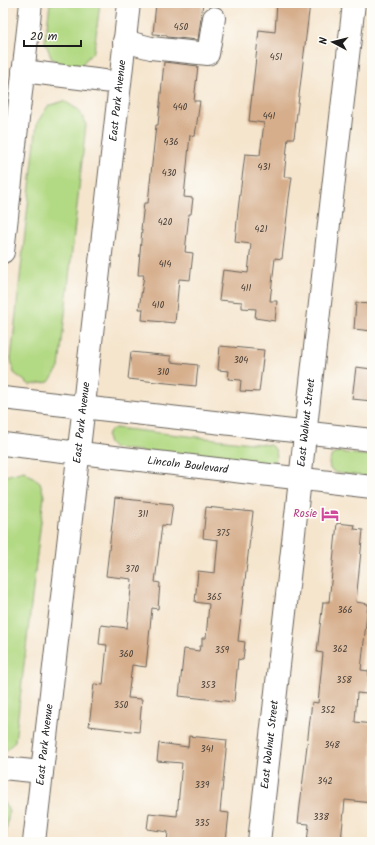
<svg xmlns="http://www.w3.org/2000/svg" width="375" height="845" font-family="Kalam,sans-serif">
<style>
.green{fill:#b2d983;stroke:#677a50}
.building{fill:#d6ae8c}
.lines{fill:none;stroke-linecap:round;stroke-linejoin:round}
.minor-casing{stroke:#68625a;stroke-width:24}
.highway-casing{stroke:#68625a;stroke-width:24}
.minor{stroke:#fff;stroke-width:22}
.highway{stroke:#fff;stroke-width:22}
.labels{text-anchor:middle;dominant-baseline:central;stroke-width:3.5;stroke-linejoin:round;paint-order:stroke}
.number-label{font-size:9px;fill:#4a4038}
.street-label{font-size:11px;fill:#1c1c1c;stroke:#fdfcf7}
.hotel-label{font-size:11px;fill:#b23c85;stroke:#fdfcf7;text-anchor:end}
</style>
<rect width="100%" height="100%" fill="#fdfcf7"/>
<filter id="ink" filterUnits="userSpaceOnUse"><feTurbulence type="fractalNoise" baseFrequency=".025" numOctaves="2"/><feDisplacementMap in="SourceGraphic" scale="8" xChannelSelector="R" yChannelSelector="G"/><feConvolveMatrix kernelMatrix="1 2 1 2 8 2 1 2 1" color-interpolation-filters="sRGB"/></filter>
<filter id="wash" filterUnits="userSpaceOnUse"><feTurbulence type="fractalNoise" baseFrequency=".012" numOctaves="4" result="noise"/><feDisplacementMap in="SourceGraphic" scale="16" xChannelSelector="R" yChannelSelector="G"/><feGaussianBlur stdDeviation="0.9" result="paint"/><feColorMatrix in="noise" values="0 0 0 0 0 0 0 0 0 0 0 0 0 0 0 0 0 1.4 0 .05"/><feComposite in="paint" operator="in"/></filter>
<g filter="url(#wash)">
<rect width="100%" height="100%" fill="#f5e5cd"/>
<!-- green -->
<path class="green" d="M50 3H100L94 51 81 65 67 66 52 59 45 42Z
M64 101 79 110 86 125 59 368 49 382 30 385 14 373 11 359 37 123 48 106Z
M115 428 270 445 275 449 277 456 274 462 268 465 113 448 109 444 107 437 109 431Z
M338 452 372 456V477L336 473 330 469 329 462 332 455Z
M24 471 40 482 44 496 15 741 5 752 3 753V479L5 476Z
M3 801 9 811 5 842H3Z"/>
<g id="blocks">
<!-- building -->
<path class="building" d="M156 3H203L198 40 167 37V35L153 34Z
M277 3H310L294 138H288L284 177H292L289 198 282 259 275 258 270 301H277L275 321 255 318 256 309 242 308V302L219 300 223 270 248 273 251 244 235 242 238 210 245 154 260 155 264 123 249 121 259 30 275 32Z
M164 62 198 66 194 101H200L195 136 190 135 184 197 193 198 191 214H189L185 252 193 253 190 280 179 279 175 323 142 320 143 309H139L144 275H138L142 230H141L144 203H148L156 125H158Z
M356 303 372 304V331L354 329Z
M220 346 264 350 259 392 240 391 241 380 228 379 229 371 218 370Z
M131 352 171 356V362L198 365 196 386 128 379Z
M356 367 372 369V401L352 399Z
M115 498 173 504 170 526 162 525 155 582 160 583 158 609 152 608 146 667 132 665 128 698 142 699 139 732 89 726 94 684 103 685 107 645 99 644 101 625 127 628 132 579 106 576Z
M206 507 253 512 238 641 245 642 243 660 238 659 234 702 179 696 184 649 199 651 200 646H202V638H206L209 604 195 602 198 571 215 573 218 540 203 538Z
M337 523 355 525 354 529 363 530 356 602 368 604 361 670 369 671 367 694 357 693 355 722 372 724V803L345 800 341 842H307L309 824 298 823 312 702 318 703 323 653 317 652 319 635 323 602H329Z
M189 736 227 740 220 812 229 813 226 842H167L168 832 147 829 149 813 177 816 182 763 157 761 159 743 188 747Z"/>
</g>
</g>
<g filter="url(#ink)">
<use href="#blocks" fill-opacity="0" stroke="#68625a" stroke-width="1"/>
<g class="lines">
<!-- minor casing -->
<g class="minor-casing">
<g id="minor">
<path d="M124 41 151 48 208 54 214 18"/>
<path d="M3 398 372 440"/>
<path id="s1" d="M3 444 372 487"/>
<path id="s2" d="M259 842 354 3"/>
</g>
</g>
<!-- highway casing -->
<g class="highway-casing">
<g id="highway">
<path d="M23 71 120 83"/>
<path d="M3 252 31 3"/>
<path d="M3 768 42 772"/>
<path id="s3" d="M34 842 85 396 129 3"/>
</g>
</g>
<!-- minor -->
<use href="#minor" class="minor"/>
<!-- highway -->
<use href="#highway" class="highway"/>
</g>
</g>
<!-- icons -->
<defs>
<g id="hotel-bare" transform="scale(1.38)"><path d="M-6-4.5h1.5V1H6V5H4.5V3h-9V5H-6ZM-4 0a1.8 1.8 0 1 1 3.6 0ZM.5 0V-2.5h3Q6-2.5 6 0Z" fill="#d1479c" stroke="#fdfcf7" stroke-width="2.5" paint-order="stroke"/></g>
</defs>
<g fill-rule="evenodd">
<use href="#hotel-bare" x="330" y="514"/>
</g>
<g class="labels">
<!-- number labels -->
<g class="number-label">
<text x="181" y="27">450</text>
<text x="276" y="57">451</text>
<text x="180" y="107">440</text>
<text x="269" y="116">441</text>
<text x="171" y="142">436</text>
<text x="264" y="167">431</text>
<text x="169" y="173">430</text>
<text x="165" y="222">420</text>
<text x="261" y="229">421</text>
<text x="165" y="264">414</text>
<text x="246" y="288">411</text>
<text x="158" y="305">410</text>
<text x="241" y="360">304</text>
<text x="163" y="372">310</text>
<text x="143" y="514">311</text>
<text x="223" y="533">375</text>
<text x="132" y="569">370</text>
<text x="214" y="597">365</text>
<text x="345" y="610">366</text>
<text x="340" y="649">362</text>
<text x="222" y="650">359</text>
<text x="126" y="654">360</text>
<text x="344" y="680">358</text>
<text x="208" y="685">353</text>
<text x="121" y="705">350</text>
<text x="328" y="710">352</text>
<text x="332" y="745">348</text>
<text x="207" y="749">341</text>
<text x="325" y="781">342</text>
<text x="202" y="785">339</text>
<text x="321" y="817">338</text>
<text x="202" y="823">335</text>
</g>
<!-- street labels -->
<g class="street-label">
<text stroke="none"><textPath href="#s3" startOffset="746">East Park Avenue</textPath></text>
<text stroke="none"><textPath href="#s2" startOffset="422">East Walnut Street</textPath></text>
<text stroke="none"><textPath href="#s3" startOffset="422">East Park Avenue</textPath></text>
<text stroke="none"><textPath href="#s1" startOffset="186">Lincoln Boulevard</textPath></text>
<text stroke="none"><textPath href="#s3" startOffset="98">East Park Avenue</textPath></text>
<text stroke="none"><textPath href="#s2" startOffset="98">East Walnut Street</textPath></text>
</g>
<!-- hotel labels -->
<g class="hotel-label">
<text x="317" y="514">Rosie</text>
</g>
</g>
<!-- margin -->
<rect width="375" height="845" fill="none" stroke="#fdfcf7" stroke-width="16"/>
<!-- north arrow -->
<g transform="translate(333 42) rotate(277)" stroke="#fdfcf7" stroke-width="3" paint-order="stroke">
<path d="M0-3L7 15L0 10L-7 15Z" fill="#1c1c1c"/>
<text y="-6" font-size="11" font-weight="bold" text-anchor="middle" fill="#1c1c1c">N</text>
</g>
<!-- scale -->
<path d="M24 40v6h57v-6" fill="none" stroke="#1c1c1c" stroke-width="2"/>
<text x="30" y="40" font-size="12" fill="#1c1c1c" stroke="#fdfcf7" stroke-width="3" paint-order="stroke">20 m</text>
</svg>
